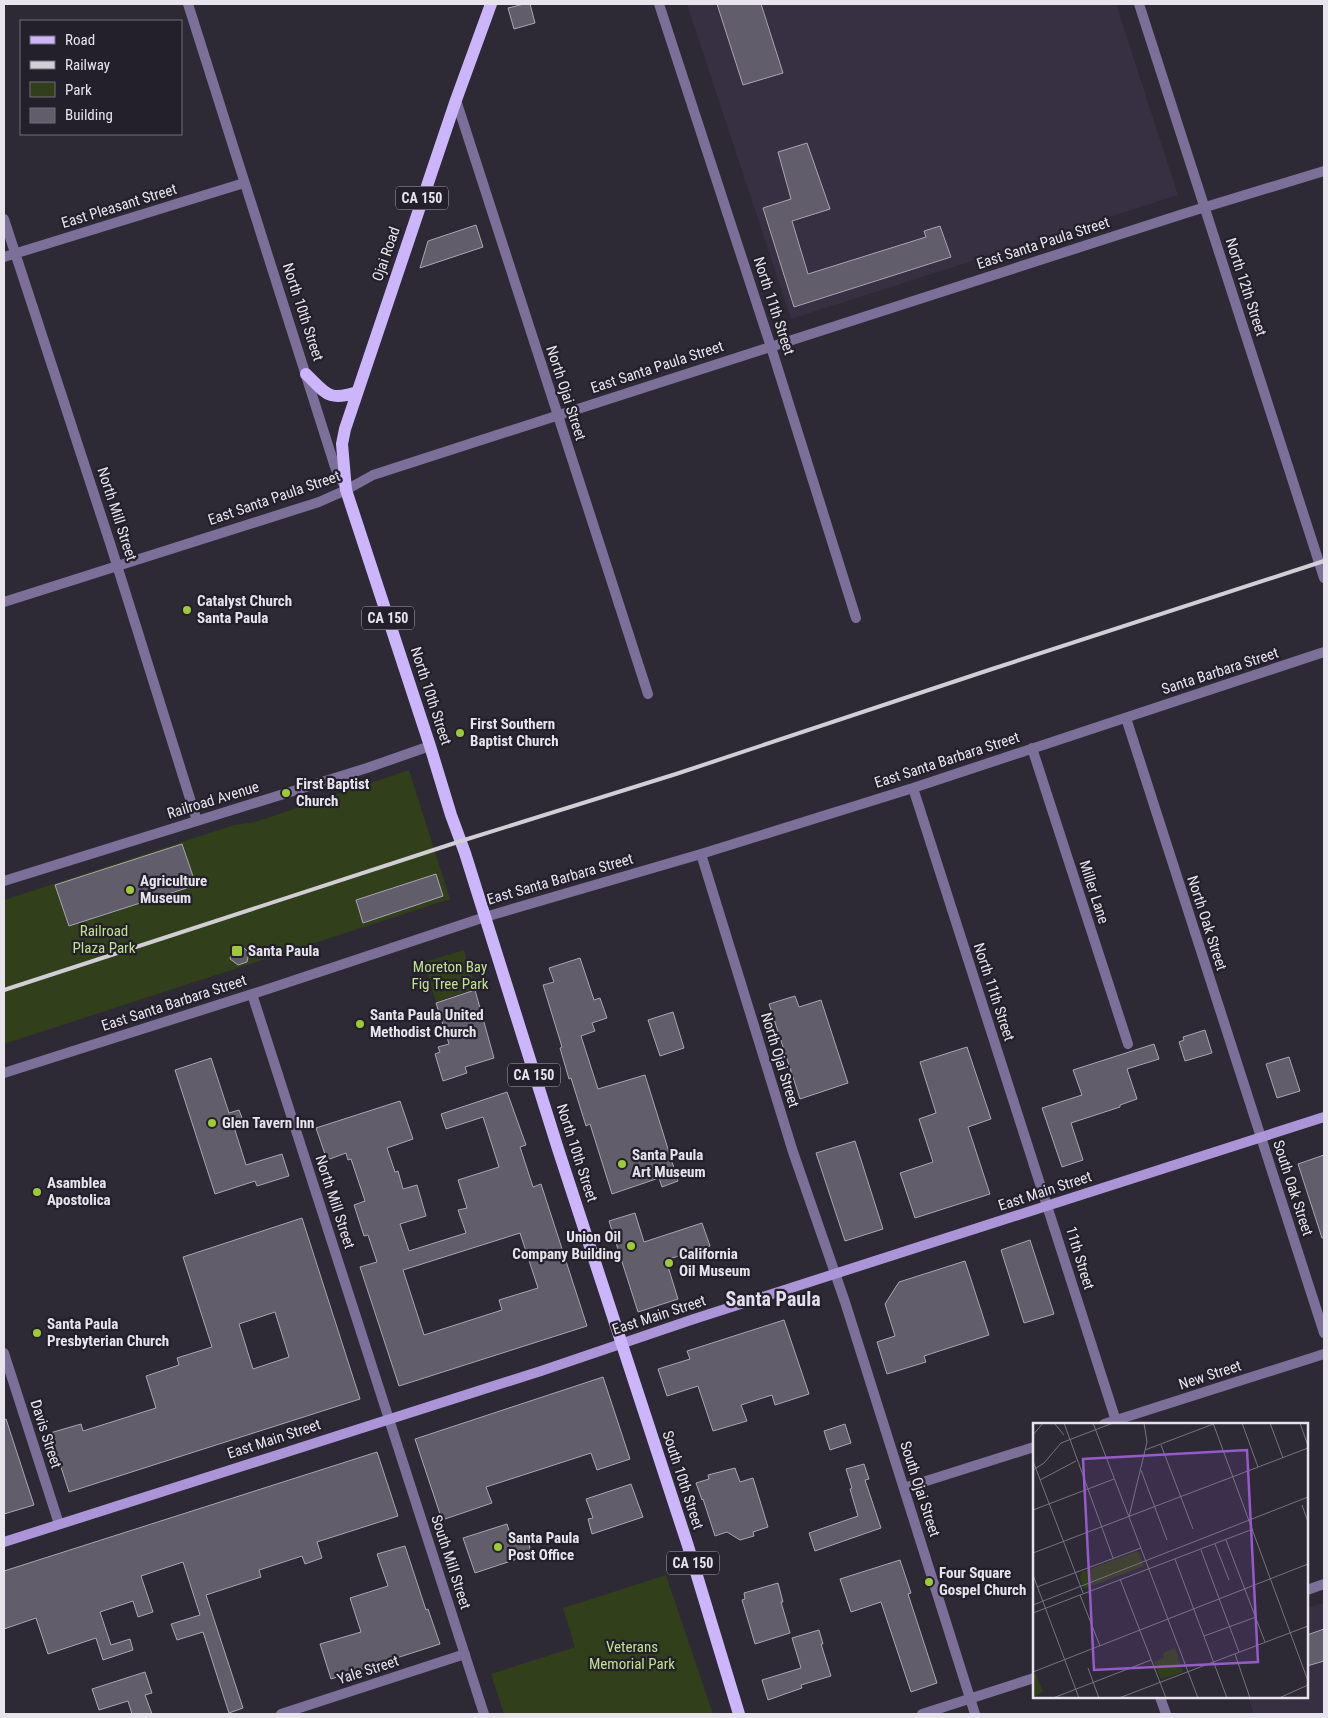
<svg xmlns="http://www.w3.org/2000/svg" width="1328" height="1718" font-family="'Roboto Condensed',sans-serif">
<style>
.built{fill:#363042}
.green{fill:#323f1b}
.building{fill:#615d6a;stroke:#a9a5b4;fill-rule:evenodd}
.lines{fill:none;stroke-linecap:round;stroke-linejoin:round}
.street{stroke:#7c6f99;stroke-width:10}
.secondary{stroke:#ab94d7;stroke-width:10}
.primary{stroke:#ccb5fa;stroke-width:12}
.rail{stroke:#d1ced6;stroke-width:4}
.poi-dot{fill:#9ccb32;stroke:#23202b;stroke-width:2}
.labels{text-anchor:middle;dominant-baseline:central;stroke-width:4.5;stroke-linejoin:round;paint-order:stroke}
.shield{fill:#23202b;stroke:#aca9b2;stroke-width:1}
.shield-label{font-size:14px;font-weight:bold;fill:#e7e4ec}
.street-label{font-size:15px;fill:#e7e4ec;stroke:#23202b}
.poi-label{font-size:15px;font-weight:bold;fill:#e7e4ec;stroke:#23202b;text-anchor:start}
.park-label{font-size:15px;fill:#c2e28e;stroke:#23202b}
.district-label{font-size:20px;font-weight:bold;fill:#e3dfee;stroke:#23202b}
.inset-road{fill:none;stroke:#77747e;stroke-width:1}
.view{fill:#965aca;fill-opacity:0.15;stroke:#965aca;stroke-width:2.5}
.inset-edge{fill:none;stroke:#e7e4ec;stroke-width:2.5}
</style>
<rect width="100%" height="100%" fill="#2d2935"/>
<!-- built -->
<path class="built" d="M687 4H1116L1178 195 791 319Z
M1324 1603V1714H1254L1248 1697H1307V1608Z"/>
<!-- green -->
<path class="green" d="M409 770 450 899 4 1044V900L234 825 255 822Z
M464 950 476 989 436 1002 424 962Z
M666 1575 713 1714H504L491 1674 575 1647 563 1608Z"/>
<!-- building -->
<path class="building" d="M524 4H530L535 23 514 29 508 8Z
M717 4H761L783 73 743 85Z
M807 143 830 209 792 221 808 274 926 237 924 231 940 226 951 257 794 307 763 208 791 199 778 152Z
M476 225 483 247 420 268 428 241Z
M182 844 196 885 69 926 55 885Z
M436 874 443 896 363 923 356 900Z
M241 946 249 952 247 962 238 965 230 959 232 949Z
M580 958 594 1000 600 998 607 1018 592 1023 595 1031 581 1036 598 1089 645 1075 678 1181 662 1187 659 1178 612 1194 590 1124 586 1126 571 1078 569 1079 560 1048 562 1047 543 985 554 982 549 968Z
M475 990 494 1058 465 1067 467 1073 443 1081 435 1054 440 1052 438 1047 449 1044 436 1003Z
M795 996 799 1007 821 1000 848 1083 800 1099 769 1004Z
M673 1012 684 1048 660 1056 648 1020Z
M1205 1030 1212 1053 1185 1061 1179 1042 1184 1040 1183 1037Z
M1154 1044 1159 1059 1127 1069 1137 1099 1120 1105V1107L1071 1123 1083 1160 1062 1167 1042 1108 1082 1095 1073 1070Z
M967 1047 991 1119 968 1127 990 1194 915 1218 900 1173 933 1162 919 1119 936 1113 920 1062Z
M1289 1057 1300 1091 1277 1098 1266 1064Z
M211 1058 229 1113 239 1110 244 1123 234 1127 246 1165 282 1154 289 1176 257 1186 255 1181 215 1194 175 1070Z
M507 1092 526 1145 520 1147 533 1187 541 1184 587 1326 399 1386 360 1267 377 1262 368 1235 364 1236 354 1205 365 1201 351 1159 348 1160 346 1153 327 1160 316 1128 400 1101 413 1139 387 1148 395 1172 398 1171 403 1189 417 1185 426 1216 400 1224 409 1251 466 1233 458 1210 467 1208 458 1180 499 1167 483 1117 446 1129 441 1114ZM520 1233 538 1288 499 1300 502 1310 424 1335 403 1270Z
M855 1141 883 1229 845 1241 816 1153Z
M1324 1155V1238H1322L1298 1164Z
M635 1213 644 1242 702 1223 710 1246 666 1260 678 1299 638 1312 609 1221Z
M302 1218 360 1399 69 1492 50 1433 81 1424 83 1431 156 1408 146 1376 179 1365 177 1358 212 1347 183 1257ZM275 1312 289 1357 253 1369 239 1324Z
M1030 1240 1054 1314 1024 1323 1001 1250Z
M965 1261 989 1335 924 1356 926 1362 887 1374 877 1342 895 1336 885 1304 899 1282Z
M784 1320 809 1394 775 1405 772 1395 741 1405 747 1421 713 1431 698 1386 667 1396 658 1369 690 1359 687 1351Z
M603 1377 630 1459 597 1470 591 1453 486 1487 492 1503 442 1520 415 1439Z
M6 1419 34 1505 4 1514V1420Z
M845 1424 851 1443 830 1450 824 1431Z
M377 1452 398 1516 317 1542 322 1558 305 1564 302 1556 259 1570 261 1577 206 1595 243 1708 229 1713 203 1632 177 1640 171 1624 200 1615 183 1562 141 1576 153 1612 138 1617 133 1601 100 1612 111 1645 130 1639 133 1650 103 1660 96 1638 48 1654 36 1618 4 1629V1571Z
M864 1464 869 1479 865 1480 881 1528 815 1551 809 1533 858 1516 850 1489 852 1488 846 1469Z
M735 1468 740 1482 753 1478 768 1527 753 1532 754 1536 740 1540 727 1532 715 1536 703 1499 702 1500 696 1483 709 1479 708 1475Z
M631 1484 643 1517 592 1534 588 1519 593 1518 586 1499Z
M507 1524 512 1540 526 1536 532 1554 475 1573 463 1538Z
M405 1546 426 1610 428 1609 440 1644 331 1679 320 1644 361 1632 350 1598 388 1586 377 1554Z
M900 1560 911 1593 908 1594 937 1683 911 1692 881 1602 851 1612 840 1579Z
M778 1583 783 1602H781L790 1633 755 1644 742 1600 745 1599 744 1593Z
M1324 1629V1661L1307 1666V1635Z
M819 1630 823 1644H821L831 1676 801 1685 802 1688 768 1700 762 1680 801 1668 792 1638Z
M145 1672 152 1693 145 1695 152 1714H132L128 1701 99 1710 92 1689Z"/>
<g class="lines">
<!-- street -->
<path class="street" d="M188 4 335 467 344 485
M659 4 771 347 856 618
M1139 4 1324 578
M456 100 648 694
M4 219 110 543 197 821
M4 257 244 183
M4 602 319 502 346 490 373 475 1186 213 1324 171
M1126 718 1324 1333
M1032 748 1128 1044
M913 788 1117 1424
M701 854 793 1152 845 1302 975 1714
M4 881 367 768 430 746
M252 994 484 1714
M4 1073 271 988 485 917 701 854 913 788 1324 652
M4 1353 59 1524
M1104 1424 1324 1354
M904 1488 1034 1447
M1307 1590 1324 1584
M1160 1697 1166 1714
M281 1714 465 1654
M922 1714 1034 1678"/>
<!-- secondary -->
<path class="secondary" d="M4 1542 541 1371 694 1319 1324 1117"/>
<!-- primary -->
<path class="primary" d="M491 4 456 100 345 429 342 444 346 490 430 746 451 815 465 853 558 1149 688 1546 739 1714
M306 374C326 393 328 402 357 392"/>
<!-- rail -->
<path class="rail" d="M4 990 461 841 676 774 992 669 1324 561"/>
</g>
<!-- markers -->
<g class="poi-dot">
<circle cx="187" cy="610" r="5"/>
<circle cx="460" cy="733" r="5"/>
<circle cx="286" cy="793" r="5"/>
<circle cx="130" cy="890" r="5"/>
<rect x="231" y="945" width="12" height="12" rx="2.5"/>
<circle cx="360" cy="1024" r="5"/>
<circle cx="212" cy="1123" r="5"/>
<circle cx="622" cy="1164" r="5"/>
<circle cx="37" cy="1192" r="5"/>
<circle cx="631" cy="1246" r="5"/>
<circle cx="669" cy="1263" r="5"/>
<circle cx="37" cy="1333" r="5"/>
<circle cx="498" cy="1547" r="5"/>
<circle cx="929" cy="1582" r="5"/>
</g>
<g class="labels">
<!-- shield labels -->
<g class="shield">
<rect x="396" y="186.5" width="52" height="23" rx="4"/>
<rect x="362" y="606.5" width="52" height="23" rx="4"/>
<rect x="508" y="1063.5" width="52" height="23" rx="4"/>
<rect x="667" y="1551.5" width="52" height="23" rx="4"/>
</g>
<g class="shield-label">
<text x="422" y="198">CA 150</text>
<text x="388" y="618">CA 150</text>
<text x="534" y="1075">CA 150</text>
<text x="693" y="1563">CA 150</text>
</g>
<!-- street labels -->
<g class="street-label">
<text transform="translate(119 206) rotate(-17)">East Pleasant Street</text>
<text transform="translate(1043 243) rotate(-18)">East Santa Paula Street</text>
<text transform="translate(386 254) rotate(-71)">Ojai Road</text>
<text transform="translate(1246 287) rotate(72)">North 12th Street</text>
<text transform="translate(774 306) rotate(72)">North 11th Street</text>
<text transform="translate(303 312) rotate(72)">North 10th Street</text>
<text transform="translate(657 367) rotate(-18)">East Santa Paula Street</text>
<text transform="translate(566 393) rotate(72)">North Ojai Street</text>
<text transform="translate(274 498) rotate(-19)">East Santa Paula Street</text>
<text transform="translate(117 514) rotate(72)">North Mill Street</text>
<text transform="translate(1220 671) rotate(-18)">Santa Barbara Street</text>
<text transform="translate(431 696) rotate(72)">North 10th Street</text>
<text transform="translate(947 760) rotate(-18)">East Santa Barbara Street</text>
<text transform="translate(213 800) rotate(-17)">Railroad Avenue</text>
<text transform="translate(560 879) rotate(-16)">East Santa Barbara Street</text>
<text transform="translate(1094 892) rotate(72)">Miller Lane</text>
<text transform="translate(1207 923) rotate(72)">North Oak Street</text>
<text transform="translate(994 992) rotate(72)">North 11th Street</text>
<text transform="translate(174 1003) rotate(-18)">East Santa Barbara Street</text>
<text transform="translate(780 1060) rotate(73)">North Ojai Street</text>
<text transform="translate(577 1153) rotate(72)">North 10th Street</text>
<text transform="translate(1293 1188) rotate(72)">South Oak Street</text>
<text transform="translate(1045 1191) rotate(-18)">East Main Street</text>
<text transform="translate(335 1202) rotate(72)">North Mill Street</text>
<text transform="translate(1080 1258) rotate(73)">11th Street</text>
<text transform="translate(659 1315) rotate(-18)">East Main Street</text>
<text transform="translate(1210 1375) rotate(-18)">New Street</text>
<text transform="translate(46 1434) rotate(72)">Davis Street</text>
<text transform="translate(274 1439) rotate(-18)">East Main Street</text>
<text transform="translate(683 1480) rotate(72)">South 10th Street</text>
<text transform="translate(920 1489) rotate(72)">South Ojai Street</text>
<text transform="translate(451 1562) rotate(72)">South Mill Street</text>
<text transform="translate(368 1670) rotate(-18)">Yale Street</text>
</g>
<!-- poi labels -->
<g class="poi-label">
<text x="197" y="601">Catalyst Church<tspan x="197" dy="17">Santa Paula</tspan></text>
<text x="470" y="724">First Southern<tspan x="470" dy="17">Baptist Church</tspan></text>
<text x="296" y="784">First Baptist<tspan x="296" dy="17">Church</tspan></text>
<text x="140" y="881">Agriculture<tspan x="140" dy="17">Museum</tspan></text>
<text x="248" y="951">Santa Paula</text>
<text x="370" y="1015">Santa Paula United<tspan x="370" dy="17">Methodist Church</tspan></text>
<text x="222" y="1123">Glen Tavern Inn</text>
<text x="632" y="1155">Santa Paula<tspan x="632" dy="17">Art Museum</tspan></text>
<text x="47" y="1183">Asamblea<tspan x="47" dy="17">Apostolica</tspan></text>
<text x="621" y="1237" text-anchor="end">Union Oil<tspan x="621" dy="17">Company Building</tspan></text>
<text x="679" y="1254">California<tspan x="679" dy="17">Oil Museum</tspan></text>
<text x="47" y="1324">Santa Paula<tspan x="47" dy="17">Presbyterian Church</tspan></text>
<text x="508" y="1538">Santa Paula<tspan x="508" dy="17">Post Office</tspan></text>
<text x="939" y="1573">Four Square<tspan x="939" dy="17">Gospel Church</tspan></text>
</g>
<!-- park labels -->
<g class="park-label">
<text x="104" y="931">Railroad<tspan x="104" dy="17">Plaza Park</tspan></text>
<text x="450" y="967">Moreton Bay<tspan x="450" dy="17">Fig Tree Park</tspan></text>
<text x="632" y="1647">Veterans<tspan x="632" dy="17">Memorial Park</tspan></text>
</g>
<!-- district labels -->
<g class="district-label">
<text x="773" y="1299">Santa Paula</text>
</g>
</g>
<!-- overview -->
<g transform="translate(1033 1423)">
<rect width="275" height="275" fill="#2d2935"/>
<path d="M105 128 111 143 51 166 47 154 49 149ZM142 225 150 249 128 256 121 239 131 235 130 230ZM3 251 10 269 1 274 0 252Z" fill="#323f1b"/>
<path class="inset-road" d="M21 0 31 12M31 0 80 135M60 0 96 94M111 0 114 19 96 94 165 275M180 0 275 258M209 0 225 44M237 0 250 35M267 0 275 23M0 12 10 0M128 22 160 106M112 27 183 0M0 38 50 170M0 47 11 40 28 20 80 0M108 47 134 117M7 57 43 38M269 82 275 99M0 87 81 56M193 117 232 219M182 121 196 157M168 127 206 229M0 130 275 25M142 136 194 275M0 152 46 275M87 156 133 275M4 164 108 125M47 172 67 223M0 182 275 74M0 190 220 106M171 213 223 194M202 231 217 275M55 245 66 275M0 249 275 141M20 275 118 237M86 275 275 203M246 275 275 262"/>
<path class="view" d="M214 27 225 239 61 247 50 36Z"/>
<rect width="275" height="275" class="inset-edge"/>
</g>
<!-- border -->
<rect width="1328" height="1718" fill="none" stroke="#e7e4ec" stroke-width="10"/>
<!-- legend -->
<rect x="20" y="20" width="162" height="115" fill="#23202b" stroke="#716e78"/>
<rect x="30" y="36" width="25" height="8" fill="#ccb5fa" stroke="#716e78"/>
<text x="65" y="45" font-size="15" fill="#e7e4ec">Road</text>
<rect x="30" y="61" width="25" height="8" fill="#d1ced6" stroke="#716e78"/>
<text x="65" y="70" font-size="15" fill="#e7e4ec">Railway</text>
<rect x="30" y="82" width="25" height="15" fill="#323f1b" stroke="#716e78"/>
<text x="65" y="95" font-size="15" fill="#e7e4ec">Park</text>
<rect x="30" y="108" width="25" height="15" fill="#615d6a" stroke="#716e78"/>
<text x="65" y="120" font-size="15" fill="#e7e4ec">Building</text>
</svg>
